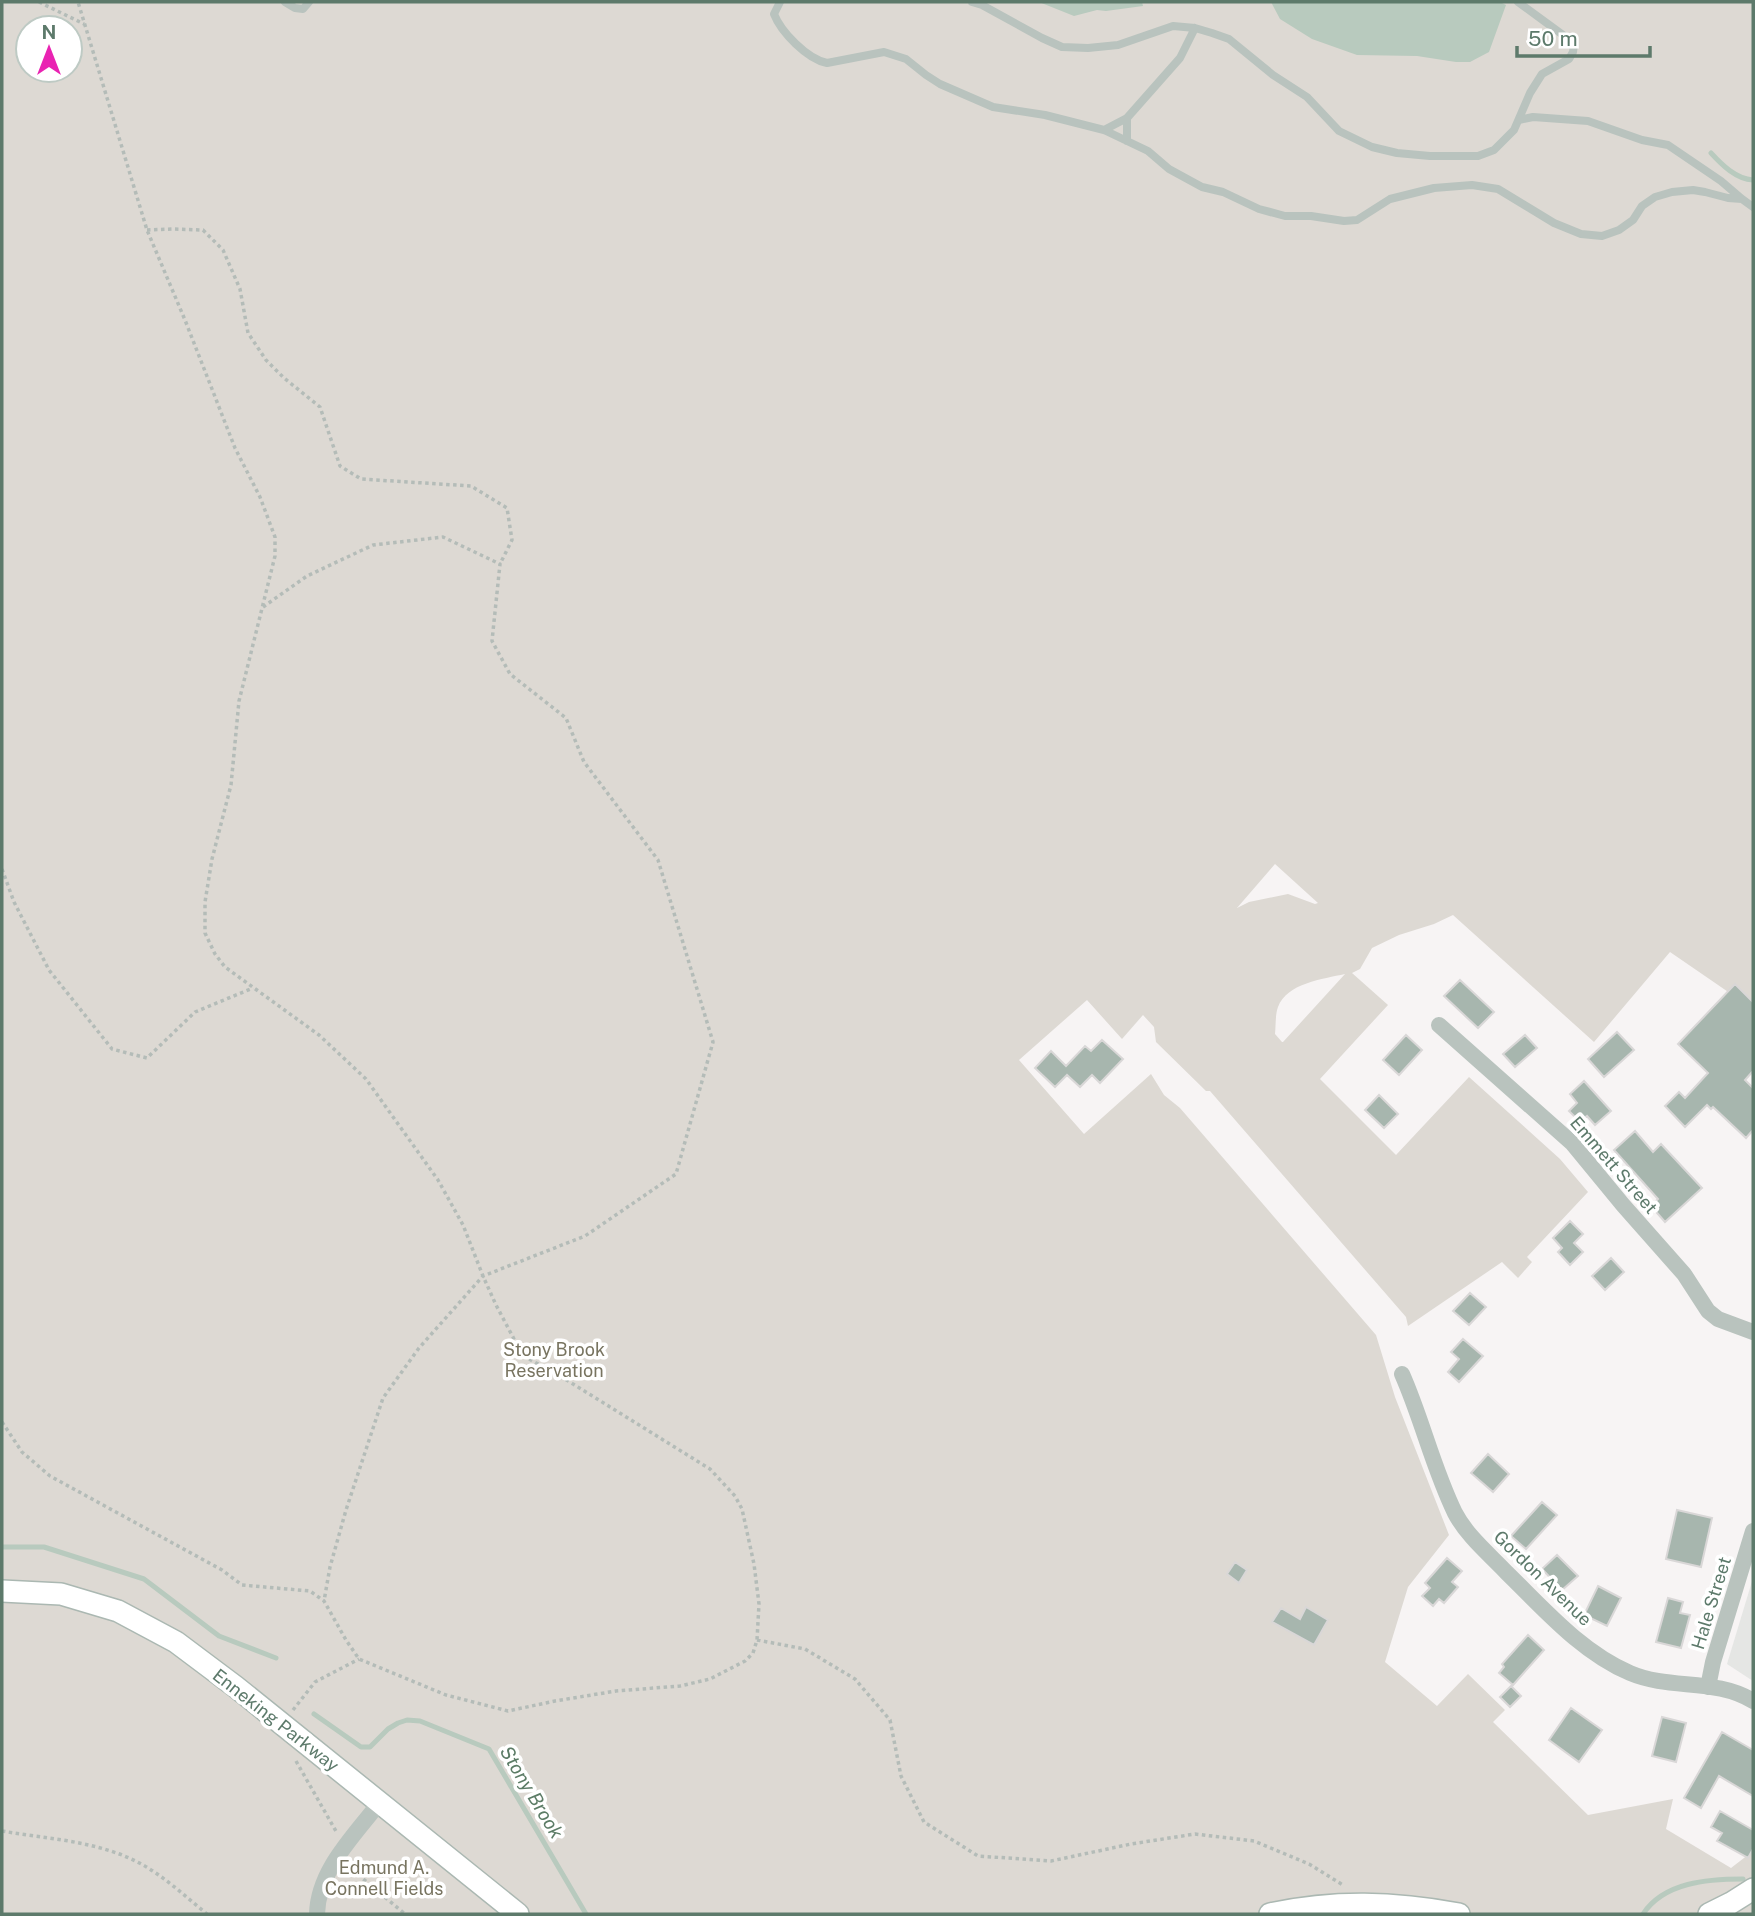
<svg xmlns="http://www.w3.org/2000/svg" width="1755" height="1916" font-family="'Public Sans',sans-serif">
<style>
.built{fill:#e5e6e4}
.green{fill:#ddd9d3;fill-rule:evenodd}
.water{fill:#b8cabe}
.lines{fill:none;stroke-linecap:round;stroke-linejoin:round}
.stream{stroke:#b8cabe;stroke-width:5}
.building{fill:#a7b6ae;stroke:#d9d7d7;stroke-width:2}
.secondary-casing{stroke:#abb8b2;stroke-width:24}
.path{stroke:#b4bcb8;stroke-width:3.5;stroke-dasharray:3.5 3.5;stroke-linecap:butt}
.service{stroke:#b9c3be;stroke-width:8}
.minor{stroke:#b9c3be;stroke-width:16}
.secondary{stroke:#fff;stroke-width:21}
.labels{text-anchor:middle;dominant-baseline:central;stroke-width:7;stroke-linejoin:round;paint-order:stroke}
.street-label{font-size:18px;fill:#5d7a6b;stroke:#fff}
.park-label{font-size:18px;fill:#787460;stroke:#fff}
.water-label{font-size:19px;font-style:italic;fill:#5c7c66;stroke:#fff}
</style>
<rect width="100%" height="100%" fill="#f7f4f4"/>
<!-- built -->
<path class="built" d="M1753 1578V1681L1727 1664Z"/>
<!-- green -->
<path class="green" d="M2 2H1753V1009L1670 952 1594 1042 1453 915 1434 924 1399 935 1372 948 1360 969 1352 973 1388 1005 1320 1079 1396 1155 1469 1077 1560 1159 1588 1192 1527 1257 1532 1262 1518 1278 1502 1262 1408 1326 1406 1317 1210 1091H1206L1156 1042 1154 1027 1143 1015 1122 1039 1087 1000 1019 1060 1084 1134 1151 1074 1164 1095 1180 1108 1376 1335 1395 1397 1449 1535 1408 1587 1385 1662 1437 1706 1468 1674 1505 1710 1493 1722 1588 1815 1673 1799 1666 1829 1731 1868 1753 1851V1914H2ZM28 28H70V70H28ZM1275 864 1318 903 1315 904 1288 894 1249 902 1237 908ZM1345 974 1283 1042H1282L1275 1034C1276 1026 1275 1015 1278 1007 1287 983 1323 979 1345 974Z"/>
<!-- water -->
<path class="water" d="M1039 2H1142L1143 6 1106 11 1097 10 1074 16Z
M1271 2H1500L1506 5 1489 52 1470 62H1456L1417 56 1357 55 1312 39 1280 19Z"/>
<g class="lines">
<!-- stream -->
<path class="stream" d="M1711 153C1722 165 1736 179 1753 180
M2 1547H44L144 1579 219 1636 276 1658
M314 1714 361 1747H370L388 1729 398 1723 407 1720 420 1721 489 1749 586 1914
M1643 1914C1664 1882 1708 1879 1743 1879"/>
</g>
<!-- building -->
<path class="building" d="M1460 980 1494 1012 1478 1028 1444 996Z
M1735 984 1753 1002V1071L1745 1080 1753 1088V1130L1746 1138 1713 1107 1711 1109 1707 1105 1685 1127 1665 1106 1679 1092 1685 1098 1708 1073 1678 1044Z
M1617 1032 1634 1050 1604 1077 1588 1059Z
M1406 1035 1422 1050 1399 1075 1383 1060Z
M1525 1035 1537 1048 1515 1067 1503 1054Z
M1102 1040 1123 1059 1100 1083 1092 1075 1080 1087 1067 1075 1055 1087 1035 1068 1051 1051 1066 1066 1085 1046 1091 1051Z
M1584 1081 1611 1111 1595 1125 1587 1116 1580 1122 1569 1111 1577 1103 1570 1094Z
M1379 1095 1398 1114 1384 1128 1365 1110Z
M1635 1131 1653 1152 1661 1144 1702 1188 1665 1222 1651 1206 1658 1199 1614 1150Z
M1570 1221 1583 1234 1574 1243 1583 1252 1570 1265 1558 1252 1562 1248 1553 1238Z
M1611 1258 1624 1272 1605 1290 1592 1276Z
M1470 1293 1486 1307 1469 1325 1453 1311Z
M1463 1339 1483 1356 1459 1382 1448 1372 1459 1359 1451 1352Z
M1488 1454 1509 1474 1493 1492 1471 1473Z
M1542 1502 1557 1515 1526 1549 1511 1536Z
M1677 1510 1712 1518 1701 1567 1666 1559Z
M1557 1555 1578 1576 1562 1590 1542 1569Z
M1447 1558 1462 1571 1452 1582 1458 1587 1444 1603 1439 1599 1433 1606 1422 1596 1430 1588 1425 1583Z
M1235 1562 1247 1570 1239 1583 1227 1574Z
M1598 1586 1621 1598 1607 1626 1584 1615Z
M1668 1598 1683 1602 1680 1613 1690 1615 1681 1648 1656 1642Z
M1306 1607 1328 1620 1314 1645 1272 1622 1281 1608 1300 1619Z
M1528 1635 1544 1650 1513 1685 1499 1673 1504 1667 1502 1664Z
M1511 1686 1521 1696 1510 1707 1500 1697Z
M1571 1708 1602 1730 1579 1762 1549 1740Z
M1662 1717 1686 1723 1676 1762 1652 1756Z
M1722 1732 1753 1750V1796L1719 1776 1701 1808 1684 1798Z
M1720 1811 1753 1830V1849L1748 1858 1717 1841 1722 1833 1711 1827Z"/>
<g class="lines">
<!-- secondary casing -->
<g class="secondary-casing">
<path id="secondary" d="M2 1591 61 1594 118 1611 176 1642 236 1687 518 1914
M1270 1914C1335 1900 1394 1902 1459 1914
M1709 1914 1731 1903 1753 1889"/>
</g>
<!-- path -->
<path class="path" d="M39 2 84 24
M147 230 174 229 203 230 223 250 240 289 248 333 266 360 284 378 320 407 340 466 361 479 471 486 507 508 512 540 500 564
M263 607 307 576 373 545 443 537 500 564 492 641 510 674 566 718 584 762 658 860 713 1042 676 1174 585 1236 483 1276 419 1348 383 1398 346 1510 330 1567 324 1601
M2 869 14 902 49 970 112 1049 147 1058 195 1012 253 988
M2 1422 22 1452 50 1476 222 1570 242 1585 310 1591 324 1601 346 1640 359 1659 446 1695 508 1711 555 1701 616 1691 680 1686 710 1679 745 1661 753 1653 757 1640 759 1604 754 1564 742 1509 735 1496 710 1469 565 1379 529 1359 514 1339 496 1305 483 1276 463 1225 438 1180 366 1079 319 1035 225 967 215 954 205 933V902L212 859 231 785 239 701 275 556V537L260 497 235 448 185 320 147 230 78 2
M757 1640 805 1649 855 1679 890 1720 901 1776 924 1822 978 1856 1051 1861 1131 1844 1195 1834 1254 1841 1309 1864 1343 1885
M293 1710 315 1682 359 1659
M296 1761 337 1833
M2 1831C48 1839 101 1841 143 1865 166 1878 186 1897 207 1914
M353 1861 362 1878 405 1914"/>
<!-- service -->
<path class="service" d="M285 2 295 8 303 9 309 2
M780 2 774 14C781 32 807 59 827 63L884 52 906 59 926 75 940 84 993 107 1045 115 1104 130 1148 151 1169 169 1202 187 1223 192 1259 209 1285 216H1311L1344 221 1357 220 1390 199 1434 188 1472 185 1498 189 1554 223 1581 234 1602 236 1619 230 1633 220 1642 206 1655 197 1672 192 1693 190 1705 192 1728 198 1742 199 1753 207
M972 2 982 5 1042 38 1062 47 1088 48 1118 45 1173 26 1195 28 1212 33 1229 39 1273 75 1307 97 1339 131 1372 147 1397 153 1430 156H1478L1494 150 1514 130 1530 93 1542 74 1569 59 1573 52 1574 45 1563 35 1518 2
M1519 120 1533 117 1588 121 1642 140 1668 145 1721 181 1742 199
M1104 130 1127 118
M1127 141V118L1180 58 1195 28"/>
<!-- minor -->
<path class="minor" d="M1439 1025 1572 1143 1623 1205 1684 1274 1708 1311 1718 1319 1753 1332
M1402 1374C1422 1419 1433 1468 1455 1513 1467 1536 1489 1554 1507 1573 1544 1609 1581 1652 1630 1673 1670 1690 1716 1678 1753 1701
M1708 1687 1713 1662 1753 1531
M317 1914C318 1870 354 1836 380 1802"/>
<!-- secondary -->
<use href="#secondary" class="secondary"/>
</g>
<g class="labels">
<!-- street labels -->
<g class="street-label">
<text transform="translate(1614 1165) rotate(49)">Emmett Street</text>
<text transform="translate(1543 1578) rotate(44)">Gordon Avenue</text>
<text transform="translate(1711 1603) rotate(-73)">Hale Street</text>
<text transform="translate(276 1720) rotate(38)">Enneking Parkway</text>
</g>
<!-- park labels -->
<g class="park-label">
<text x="554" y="1349">Stony Brook<tspan x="554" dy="21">Reservation</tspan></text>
<text x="384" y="1867">Edmund A.<tspan x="384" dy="21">Connell Fields</tspan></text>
</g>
<!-- water labels -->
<g class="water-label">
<text transform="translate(532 1792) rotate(59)">Stony Brook</text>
</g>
</g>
<!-- border -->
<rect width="1755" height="1916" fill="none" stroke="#5d7a6b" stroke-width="7"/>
<!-- north arrow -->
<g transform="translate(49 49)"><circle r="33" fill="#ffffff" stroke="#becac4" stroke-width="2"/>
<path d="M0-5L12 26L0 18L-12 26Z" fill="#e923b2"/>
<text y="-10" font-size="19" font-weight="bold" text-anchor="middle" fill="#5d7a6b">N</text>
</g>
<!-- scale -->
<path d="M1517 46v10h133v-10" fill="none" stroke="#5d7a6b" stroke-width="3.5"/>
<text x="1528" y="46" font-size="21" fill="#5d7a6b" stroke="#ffffff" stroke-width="5" paint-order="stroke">50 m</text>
</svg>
